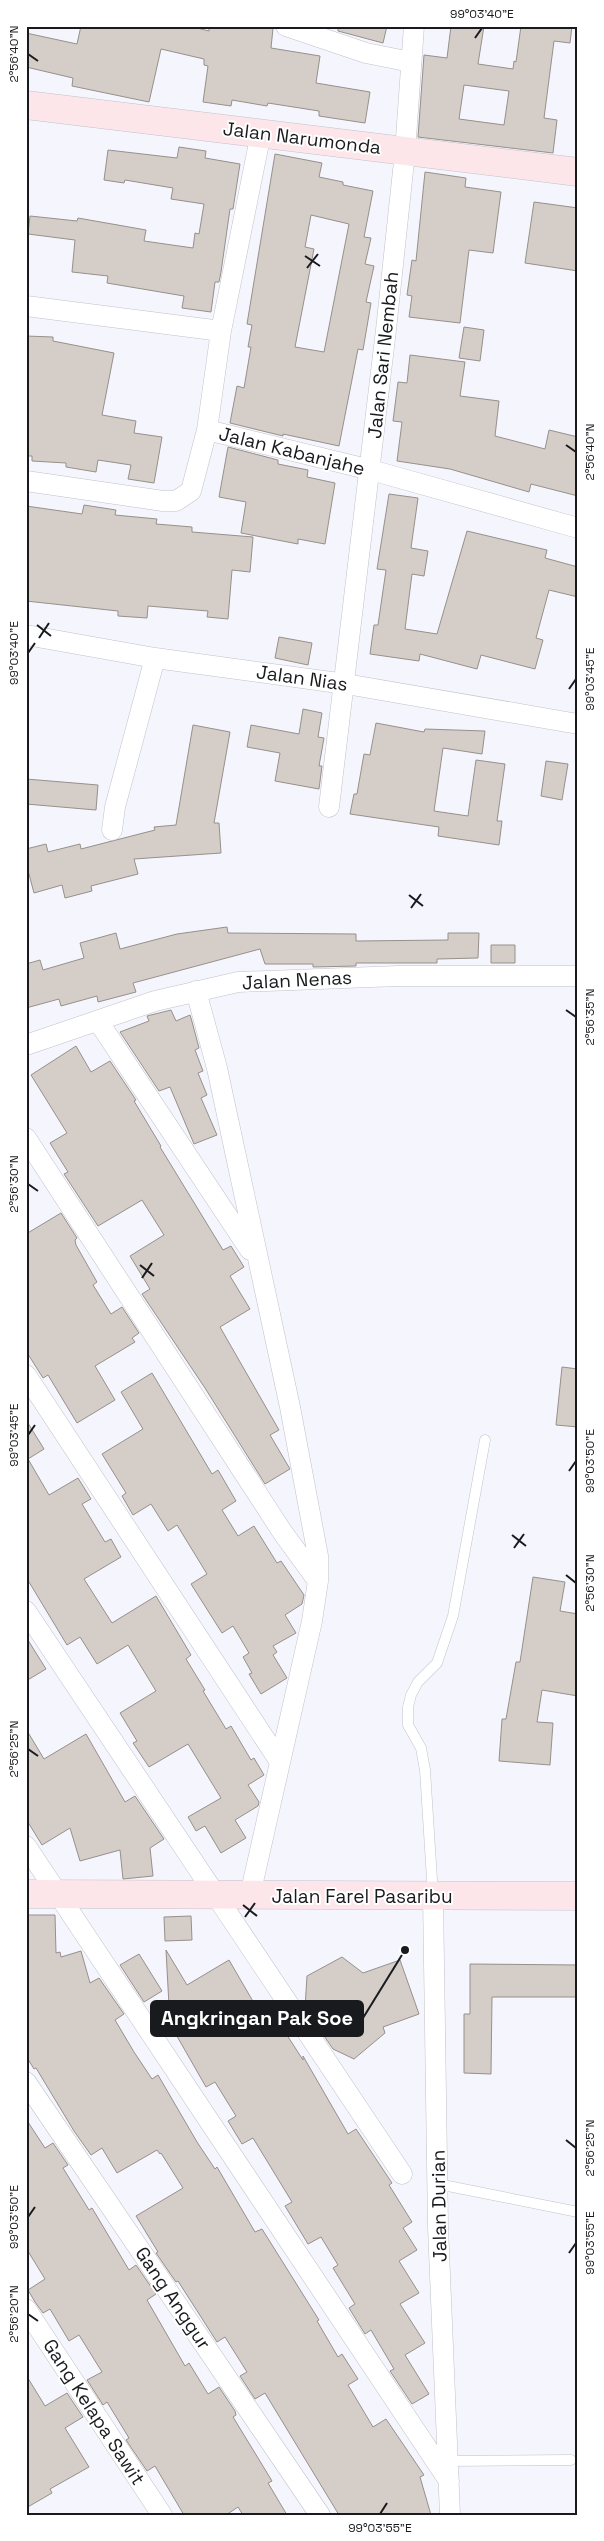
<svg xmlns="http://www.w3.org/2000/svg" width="604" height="2541" font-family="'Space Grotesk',sans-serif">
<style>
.building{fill:#d4cdc8;stroke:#97908b;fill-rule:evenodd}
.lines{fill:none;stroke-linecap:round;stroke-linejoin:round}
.lane-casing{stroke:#c1c2ca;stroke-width:11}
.street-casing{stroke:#c1c2ca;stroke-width:21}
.secondary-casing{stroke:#c1c2ca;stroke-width:29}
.lane{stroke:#fff;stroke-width:10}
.street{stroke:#fff;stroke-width:20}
.secondary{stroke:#fde6ea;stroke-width:28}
.ticks{fill:none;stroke:#191a1d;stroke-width:2}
.labels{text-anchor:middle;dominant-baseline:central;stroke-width:4;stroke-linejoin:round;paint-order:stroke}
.street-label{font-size:19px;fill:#191a1d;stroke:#fff}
.leader{fill:none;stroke:#191a1d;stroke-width:2}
.callout-dot{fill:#191a1d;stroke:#fff;stroke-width:2}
.callout{fill:#191a1d;stroke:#191a1d;stroke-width:2}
.callout-label{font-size:20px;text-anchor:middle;font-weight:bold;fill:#fff}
.neatline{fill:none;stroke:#191a1d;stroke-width:2}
.ticks-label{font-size:12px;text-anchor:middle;fill:#191a1d}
</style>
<rect width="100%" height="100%" fill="#f4f5fd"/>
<!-- building -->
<path class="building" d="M81 26H189L209 31V26L273 28 271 48 320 56 316 83 370 92 365 123 319 116V111L268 103 267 106 232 100 231 106 203 102 208 66 204 65V59L161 49 149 102 72 86 73 78 26 67V33L77 44Z
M338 26H387L383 43 338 31Z
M451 26H484L478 64 513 69 514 61 516 62 521 26H572L570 43 554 41 544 118 557 120 553 153 418 137 424 55 447 58ZM464 85 509 91 504 125 459 119Z
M179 147 206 151 205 158 240 164 233 209H230L221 272 219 282H215L211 312 182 308 184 296 107 283 108 276 72 272 75 240 28 234 30 216 77 221 78 218 146 230 144 241 193 248 195 233 199 234 204 204 171 199 173 188 125 180 124 183 104 180 108 150 177 158Z
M275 154 322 163 319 177 343 182V185L373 191 364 237 371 238 365 264 374 266 366 302 371 303 363 350 358 349 339 446 283 434V436L230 423 237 386 244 388 251 347H248L252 325 247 324ZM311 215 349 224 324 352 295 347 314 249 305 247Z
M425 172 466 178 465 187 501 192 493 253 469 250 460 323 409 317 412 296 407 295 412 260 416 261Z
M534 202 578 208V271L525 263Z
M464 327 484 330 480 361 459 358Z
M26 336 53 337V341L114 353 102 415 136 421 134 433 162 437 154 483 128 479 131 465 98 460 96 472 66 467V463L32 461V456H26Z
M410 355 465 362 460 396 499 401 495 436 545 449 549 430 578 437V496L531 484 529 492 450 469 397 461 402 422 393 421 398 382 407 383Z
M228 447 278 460V464L308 470 307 477 335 483 325 544 298 539V544L241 533 246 502 219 497Z
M389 494 418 498 411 548 428 551 424 576 412 574 405 629 437 634 467 531 547 550 545 558 578 567V597L549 590 536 638 543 640 535 669 481 655 477 669 420 654 419 661 370 654 374 625H378L386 570 377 569Z
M84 505 116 510 115 515 157 519 156 524 192 527V532L253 537 250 572 232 570 228 619 207 617 208 611 148 606 147 618 118 616V611L26 601V506L82 514Z
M279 637 312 643 308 665 275 658Z
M303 709 322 713 318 737 324 738 319 766H322L319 789 275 781 280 753 247 747 251 725 299 734Z
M376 723 424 732 425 729 485 731 482 754 443 748 434 811 468 816 476 760 505 764 497 821H502L499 845 438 836 439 827 350 814 354 794H357L364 754 370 755Z
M193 725 230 732 214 823H219L221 853 134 859 138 874 91 886 92 891 65 898 62 885 34 893 26 863V849L46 844 48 852 80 844 81 849 155 830 154 827 176 825Z
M546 761 568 764 562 800 541 796Z
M26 779 98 785 96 810 26 804Z
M227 927 228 933 356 934V941L448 940V933H479L478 958 437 959V963H356V966L313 967V964H265L260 949 133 983 136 992 98 1002 97 996 61 1006 59 999 26 1008V964L40 960 43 970 84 958 80 943 116 933 120 949 177 934Z
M491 945H515V963H491Z
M171 1010 176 1021 190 1015 191 1018 199 1048 195 1050 203 1071 198 1073 207 1095 201 1098 217 1135 194 1144 170 1087 159 1091 120 1032 149 1021 147 1016Z
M76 1046 91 1072 110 1061 136 1100 134 1101 161 1146 160 1147 223 1250 231 1246 244 1267 230 1276 250 1309 220 1327 279 1430 270 1435 290 1469 265 1484 205 1388 142 1294 150 1289 130 1256 164 1235 142 1200 98 1226 64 1174 68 1172 50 1143 67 1133 31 1075Z
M61 1213 77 1238 75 1240 76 1245 97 1282 93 1285 111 1314 122 1307 139 1333 132 1338 135 1342 95 1366 115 1400 77 1423 48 1375 43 1378 26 1351V1234Z
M562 1367 578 1369V1427L556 1425Z
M152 1373 212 1474 218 1470 236 1501 222 1510 238 1536 254 1526 277 1563 281 1561 304 1595 302 1604 285 1615 296 1633 273 1646 277 1652 273 1655 287 1678 261 1694 249 1674 252 1673 243 1657 249 1653 233 1626 222 1633 191 1584 207 1574 177 1525 168 1531 151 1504 133 1515 122 1496 126 1493 102 1454 143 1429 121 1392Z
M26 1420 44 1449 28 1459 49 1495 78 1478 91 1499 82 1504 105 1542 111 1539 121 1557 84 1579 112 1623 156 1596 191 1655 186 1659 205 1690 203 1691 226 1729 231 1726 251 1760 254 1758 264 1775 248 1785 259 1802 258 1806 235 1820 246 1838 221 1853 205 1826 196 1831 188 1817 221 1798 188 1744 149 1767 133 1743 137 1741 120 1713 156 1691 128 1645 97 1664 80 1637 67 1645 26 1577Z
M533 1577 565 1582 560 1611 578 1614V1696L542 1690 537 1722 553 1723 550 1765 499 1761 502 1719H506L516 1662H520Z
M26 1637 46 1669 26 1681Z
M26 1729 44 1759 86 1734 125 1802 135 1796 164 1839 150 1848 153 1876 123 1879 120 1850 80 1861 70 1828 42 1845 26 1819Z
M26 1915H55L56 1953 60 1952 61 1957 81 1951 90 1983 99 1978 124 2014 115 2020 134 2052 152 2079 158 2075 197 2142 215 2169 217 2167 255 2232 262 2229 319 2320 317 2321 338 2357 342 2354 358 2379 348 2385 373 2427 386 2419 424 2475 420 2477 431 2515H339L265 2393 255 2399 240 2376 247 2372 225 2337 217 2342 178 2281 176 2282 156 2253 158 2252 136 2216 183 2188 161 2153 160 2154 157 2150 117 2173 102 2148 91 2155 74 2131 36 2068 34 2069 26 2056Z
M191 1916 192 1940 165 1941 164 1917Z
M166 1950 187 1985 229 1960 258 2010 267 2004 303 2060V2056L348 2134 356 2129 392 2183 389 2185 412 2222 403 2228 417 2250 399 2261 419 2293 400 2304 425 2343 405 2355 429 2394 412 2404 390 2371 394 2369 371 2330 365 2334 349 2308 355 2304 333 2268 338 2265 321 2237 308 2244 285 2206 292 2202 253 2138 242 2144 228 2121 236 2116 215 2082 206 2087 170 2024Z
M139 1954 162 1991 144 2002 120 1965Z
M342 1957 363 1973 400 1960 419 2014 383 2027 385 2033 354 2059 333 2049 305 2008 307 1976Z
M470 1964 578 1965V1997H492L491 2074 464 2073V2014H470Z
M26 2119 45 2148 53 2143 68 2165 63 2168 89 2210 92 2208 129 2270 136 2265 156 2294 147 2300 185 2366 189 2363 208 2394 219 2387 235 2411 236 2415 233 2417 272 2481 268 2483 287 2515H243L238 2507 226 2515H184L155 2466 147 2471 126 2440 129 2438 107 2402 103 2405 87 2380 102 2372 79 2335 69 2341 50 2309 43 2313 35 2302 28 2290 45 2279 26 2248Z
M26 2375 45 2406 67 2393 83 2417 65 2428 89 2467 50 2489 52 2493 26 2508Z"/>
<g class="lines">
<!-- lane casing -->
<g class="lane-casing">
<path id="lane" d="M433 1895 425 1770 421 1748 408 1725V1707L411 1695 418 1682 437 1663 453 1616 485 1440
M438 2184 578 2212
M448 2461 571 2460"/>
</g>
<!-- street casing -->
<g class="street-casing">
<path id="street" d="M286 26 366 53 411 62
M26 306 221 331
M207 430 371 470 578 528
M26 481 163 501H176L191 491 207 430 221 331 261 133
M26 635 155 658 346 684 578 724
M329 807 386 330 405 152 414 26
M112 830 115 807 155 658
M196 991 217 1068 290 1407 318 1556V1581L312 1621 250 1895
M98 1021 250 1250
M26 1045 155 1001 238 982 398 976H578
M26 1138 216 1430 283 1533 318 1581
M26 1375 280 1762
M26 1611 402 2174
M26 1846 449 2481
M433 1896 438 2227 450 2515
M26 2082 320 2515
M26 2309 162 2515"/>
</g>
<!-- secondary casing -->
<g class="secondary-casing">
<path id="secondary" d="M26 105 578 172
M26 1894 578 1896"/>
</g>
<!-- lane -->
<use href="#lane" class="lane"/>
<!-- street -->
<use href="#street" class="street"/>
<!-- secondary -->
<use href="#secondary" class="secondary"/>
</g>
<!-- ticks -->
<path class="ticks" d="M475 38 482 28M28 54 38 61M305 256 320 266M307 268 318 254M566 445 576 452M37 625 51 636M39 638 49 623M28 653 35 643M569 689 576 679M409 895 423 906M411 908 421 894M566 1010 576 1017M28 1184 38 1191M140 1265 154 1276M142 1278 152 1263M28 1435 35 1425M569 1471 576 1461M512 1535 526 1546M514 1548 524 1534M566 1575 576 1583M28 1749 38 1756M243 1905 257 1916M245 1917 255 1903M566 2140 576 2148M28 2217 35 2207M569 2253 576 2243M28 2314 38 2321M380 2514 387 2503"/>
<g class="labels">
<!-- street labels -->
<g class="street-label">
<text transform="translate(302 138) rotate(7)">Jalan Narumonda</text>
<text transform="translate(383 355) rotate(-84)">Jalan Sari Nembah</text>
<text transform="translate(292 451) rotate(14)">Jalan Kabanjahe</text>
<text transform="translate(302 678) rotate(8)">Jalan Nias</text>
<text transform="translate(297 980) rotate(-3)">Jalan Nenas</text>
<text x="362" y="1896">Jalan Farel Pasaribu</text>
<text transform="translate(439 2206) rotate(-91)">Jalan Durian</text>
<text transform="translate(173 2298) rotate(56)">Gang Anggur</text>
<text transform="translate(94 2412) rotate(57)">Gang Kelapa Sawit</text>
</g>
</g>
<!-- callouts -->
<path class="leader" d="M405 1950L363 2018"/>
<circle class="callout-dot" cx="405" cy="1950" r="5"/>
<rect class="callout" x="151" y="2001" width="212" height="35" rx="5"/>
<g class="callout-label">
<text x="257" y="2025">Angkringan Pak Soe</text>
</g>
<!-- border -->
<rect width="604" height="2541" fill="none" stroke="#ffffff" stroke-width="55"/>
<rect x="28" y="28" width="548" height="2486" class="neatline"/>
<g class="ticks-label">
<text x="482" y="18">99°03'40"E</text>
<text transform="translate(14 54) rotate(-90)" y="4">2°56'40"N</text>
<text transform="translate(590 452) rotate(-90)" y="4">2°56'40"N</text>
<text transform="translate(14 653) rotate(-90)" y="4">99°03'40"E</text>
<text transform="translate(590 679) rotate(-90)" y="4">99°03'45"E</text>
<text transform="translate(590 1017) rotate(-90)" y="4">2°56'35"N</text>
<text transform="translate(14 1184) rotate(-90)" y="4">2°56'30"N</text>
<text transform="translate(14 1435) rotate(-90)" y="4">99°03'45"E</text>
<text transform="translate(590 1461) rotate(-90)" y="4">99°03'50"E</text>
<text transform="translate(590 1583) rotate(-90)" y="4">2°56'30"N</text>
<text transform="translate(14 1749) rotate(-90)" y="4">2°56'25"N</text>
<text transform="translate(590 2148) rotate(-90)" y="4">2°56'25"N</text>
<text transform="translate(14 2217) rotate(-90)" y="4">99°03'50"E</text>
<text transform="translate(590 2243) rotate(-90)" y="4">99°03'55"E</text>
<text transform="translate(14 2314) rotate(-90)" y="4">2°56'20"N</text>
<text x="380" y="2532">99°03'55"E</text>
</g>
</svg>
